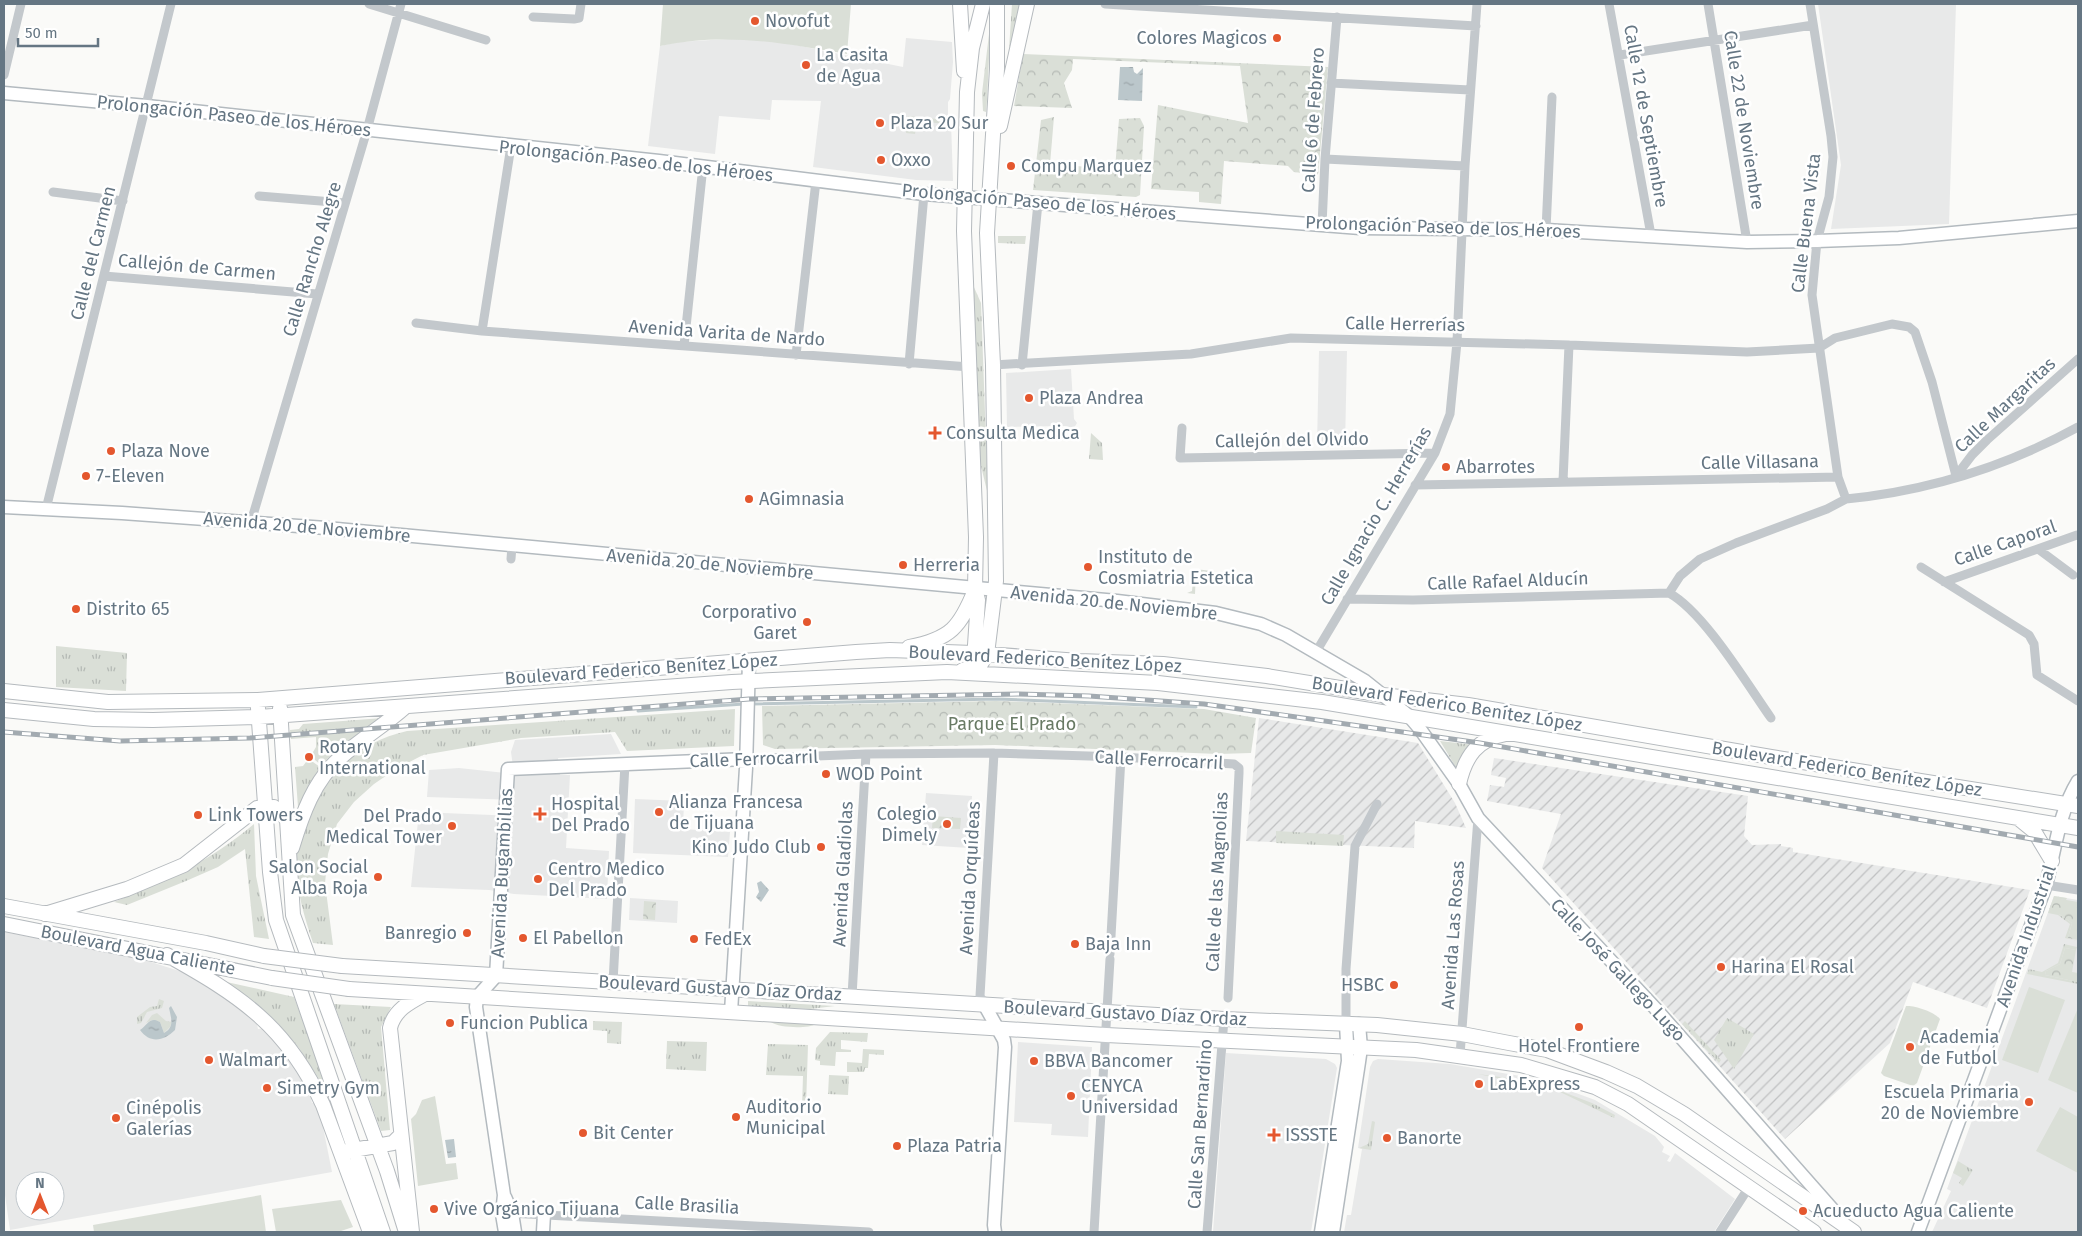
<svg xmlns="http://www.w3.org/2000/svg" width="2082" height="1236" font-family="'Fira Sans',sans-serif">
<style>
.built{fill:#e8e9e9;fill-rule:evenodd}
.industrial{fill:url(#industrial-furrows)}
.grass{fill:url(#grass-tufts)}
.forest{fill:url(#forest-crowns)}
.garden{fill:#dadfd7}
.water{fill:url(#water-ripples)}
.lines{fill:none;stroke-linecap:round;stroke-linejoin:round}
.stream{stroke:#bbc7cb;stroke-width:3}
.secondary-casing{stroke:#b3babf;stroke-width:15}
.primary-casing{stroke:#b5babe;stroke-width:16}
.street{stroke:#c3c8cc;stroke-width:9}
.secondary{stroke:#fff;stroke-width:12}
.primary{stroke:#fff;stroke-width:14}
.rail-casing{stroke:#a2aab0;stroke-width:5}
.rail{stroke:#fff;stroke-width:3;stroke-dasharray:9;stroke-linecap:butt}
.primary-bridge-casing{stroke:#b5babe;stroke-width:16;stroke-linecap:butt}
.primary-bridge{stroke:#fff;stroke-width:14}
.poi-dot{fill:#e4572e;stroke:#fff;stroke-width:2}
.labels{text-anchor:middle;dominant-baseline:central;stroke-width:5;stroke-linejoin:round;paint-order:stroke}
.poi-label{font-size:18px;fill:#657683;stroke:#fff;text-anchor:start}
.street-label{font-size:18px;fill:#657683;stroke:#fff}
.park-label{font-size:18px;fill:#687a64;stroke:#fff}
</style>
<defs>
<pattern id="industrial-furrows" width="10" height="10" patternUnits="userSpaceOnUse" patternTransform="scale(1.25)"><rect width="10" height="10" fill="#e8e9e9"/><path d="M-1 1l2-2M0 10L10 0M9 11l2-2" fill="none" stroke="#c0c1c2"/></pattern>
<pattern id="grass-tufts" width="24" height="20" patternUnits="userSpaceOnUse" patternTransform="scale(1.25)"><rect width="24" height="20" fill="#dadfd7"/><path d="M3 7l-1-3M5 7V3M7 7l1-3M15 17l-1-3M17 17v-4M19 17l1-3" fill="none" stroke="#b4b9b4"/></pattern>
<pattern id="forest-crowns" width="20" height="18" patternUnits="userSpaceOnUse" patternTransform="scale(1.25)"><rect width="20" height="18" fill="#dadfd7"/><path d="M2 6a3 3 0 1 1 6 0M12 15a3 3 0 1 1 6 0" fill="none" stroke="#b4b9b4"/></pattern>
<pattern id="water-ripples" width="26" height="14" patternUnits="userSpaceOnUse" patternTransform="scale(1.25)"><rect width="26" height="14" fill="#bbc7cb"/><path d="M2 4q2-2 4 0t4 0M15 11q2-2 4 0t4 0" fill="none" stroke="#9ca6aa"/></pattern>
</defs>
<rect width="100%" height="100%" fill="#fafaf8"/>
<!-- built -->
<path class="built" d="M1818 4H1956L1949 224 1831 229 1841 165Z
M744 38 781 42 903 67 906 38 952 42 953 62 950 99 948 102V119L951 122 953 181 916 180 813 167 821 101 772 100 770 120 719 116 715 154 648 146 660 46 678 42Z
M1319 351H1347L1345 447 1317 446Z
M1071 369 1074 419 1077 423 1074 428 1065 426 1007 427 1006 373Z
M611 734 621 754 558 758 560 775H570L566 848 609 851 607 899 514 894 489 890 411 887 419 812 513 816 514 800 427 797 429 770 459 768 514 774 511 752 515 740Z
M926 793 972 796 969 848 922 845Z
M635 799 684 801 683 829 730 832 728 857 633 853Z
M2054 896 2078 900V1232H1932L1951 1191 1947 1189Z
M630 898 678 901 677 923 629 920Z
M4 932 135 957 208 980 255 1015 258 1029 266 1028 299 1072 302 1081H307L312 1103 318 1102 332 1172 10 1230 4 1188ZM25 1181H55V1211H25Z
M1018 1042 1092 1047 1088 1137 1051 1135 1052 1124 1014 1122Z
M1226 1053 1326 1059 1335 1064 1337 1068 1311 1232H1213Z
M1378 1059 1450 1064 1538 1079 1595 1100 1655 1136 1664 1147 1662 1152 1670 1156 1667 1161 1670 1162 1675 1153 1735 1199 1714 1232H1344L1347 1215H1351L1362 1149 1358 1148 1370 1067 1373 1061Z"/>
<!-- industrial -->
<path class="industrial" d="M1259 718 1418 743 1455 803 1466 828 1415 821 1414 848 1246 841Z
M1494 758 1748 796 1744 836 1752 845 1781 844V846L1793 848V852L2030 890 1987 1008 1913 982 1890 1043 1785 1139 1542 868 1561 814 1487 801 1490 785 1504 787 1506 778 1491 775Z"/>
<!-- grass -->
<path class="grass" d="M1012 4H1021L1009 49Z
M991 17 987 100 986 112 983 111 982 93Z
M998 236H1026L1025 244 998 243Z
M973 285 981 303 988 495 980 462Z
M1091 433 1102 443 1103 460 1089 459Z
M56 646 127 653 126 691 56 687Z
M735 709 734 746 627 751 615 732 521 738 423 755 396 769 374 784 354 802 337 824 328 854 325 883 333 945 313 943C304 916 295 886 296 857 297 844 302 832 307 820 325 774 358 742 407 731Z
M383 718 341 746 321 765 315 760 313 752 316 747V737L291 739 290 730 299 729 303 724Z
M1440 741 1475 745 1457 769Z
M306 762H313L320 767 298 807 295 767 303 766Z
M254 824 256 876 269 939 254 937 245 849 218 867 186 881 127 905 114 902C165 882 212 860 254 824Z
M1276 831 1344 835 1343 846 1276 843Z
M2054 896 2067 898 2066 900 2055 899 2059 914 2072 923 2068 938 2078 941 2065 938 2070 924 2058 915 2048 913Z
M2064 944 2077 947 2076 950 2065 948 2060 964 2046 971 2045 975 2078 982V984L2027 974 2029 969 2042 972 2058 963Z
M222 981 294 997 332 1099 299 1048 278 1024Z
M159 999 164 1001 162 1008 147 1012 141 1023 137 1024V1017L150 1007 157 1006Z
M748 1001 835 1006 810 1009 748 1006Z
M334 1004 391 1007 381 1027 390 1130 381 1131Z
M157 1013 166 1021 172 1022 170 1027 164 1033 160 1022 152 1020 146 1023 152 1015Z
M1727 1018 1754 1034 1734 1069 1714 1040Z
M593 1021 622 1022 621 1044 607 1043V1031L593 1030Z
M1685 1021 1721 1060 1719 1063 1682 1024Z
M771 1022 816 1024C808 1029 779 1028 771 1022Z
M830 1032 868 1033 867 1042 841 1040V1049L851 1050V1052H836L835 1066 820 1065V1061L815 1060 816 1048Z
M667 1041 707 1042 706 1071 666 1069Z
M768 1044 808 1045 806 1107H802L803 1076 766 1075Z
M863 1049 884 1050V1055L869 1054 868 1068H865L864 1072H847V1062L862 1063Z
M1478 1074 1537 1082 1592 1103 1615 1115 1614 1118 1558 1091Z
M829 1075 849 1076 848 1095 828 1094Z
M1372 1121 1375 1122 1371 1150 1359 1148 1368 1144Z
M1958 1161 1973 1170 1963 1186 1959 1183 1962 1178 1953 1173Z"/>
<!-- forest -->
<path class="forest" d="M1023 54 1328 67 1318 175 1294 172 1288 166 1224 161 1221 204 1199 202V192L1151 189 1158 105 1248 123 1240 66 1073 59 1072 70 1064 83 1072 108 1014 106Z
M1054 117 1050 164 1115 169 1119 119 1140 118 1144 126 1140 195 1136 197 1033 190 1041 120Z
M996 701 1204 709 1256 718 1251 753 1218 754 995 745 775 749 763 745 762 706Z
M933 816 961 818 960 829 932 828Z
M2055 898 2078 902V940L2068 938 2072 923 2059 914 2050 912Z
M644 901 656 902 655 920 643 919Z
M2065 948 2076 950 2072 972 2078 973V982L2045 975 2046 971 2060 964Z"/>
<!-- garden -->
<path class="garden" d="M663 4H851L847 54C781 43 726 32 660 46Z
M908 116 947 120 951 123 952 129 949 124 912 121 911 127H916L915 134 906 133Z
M1194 569 1213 571 1212 573 1196 571 1195 594 1187 593 1192 591Z
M2029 987 2065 1000 2038 1073 2002 1060Z
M1906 1006C1914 1005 1935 1012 1940 1019L1917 1083 1913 1086 1884 1076 1881 1073Z
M2078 1008V1093L2048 1080Z
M435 1096 446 1164 456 1163 458 1179 418 1186 411 1119 416 1114 422 1100Z
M2060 1107 2078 1117V1173L2036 1151Z
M261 1195 266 1232H94L93 1225Z
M341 1200 353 1227 338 1232H276L272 1209Z"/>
<!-- water -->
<path class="water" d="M1120 67H1133L1134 72 1137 74 1143 68 1142 101 1118 100Z
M761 881 769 890 761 902 756 897 759 892 757 883Z
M171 1006 177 1017 175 1030C164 1041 150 1044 140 1030 148 1024 150 1016 160 1022L164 1033C175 1027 171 1018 169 1008Z
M454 1139 456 1157 448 1158 445 1140Z"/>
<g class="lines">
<!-- stream -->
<path class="stream" d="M751 704 998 699 1196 707
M638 711 744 704"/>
<!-- secondary casing -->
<g class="secondary-casing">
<path id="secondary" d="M4 93 147 106 659 161 924 194 1360 228 1546 230 1747 242 1817 241 1899 238 2078 221
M4 507 122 513 326 528 1117 601 1216 613 1261 624 1286 635 1365 681 1409 716 1420 729 1459 784 1478 818 1655 1008 1841 1219
M984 1004 1004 1040 1005 1047 994 1225 995 1232
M731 1012 746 768 749 661
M505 1197 512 1213 515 1232
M505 1232 502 1214 504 1195 476 1007 477 997 496 976 508 769 746 759
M543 1232 544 1214
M1321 1232 1348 1061 1346 1024
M1333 1232 1359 1062 1361 1048 1359 1024
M1918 1232 2046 885C2055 850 2059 812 2078 781"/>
</g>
<!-- primary casing -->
<g class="primary-casing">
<path id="primary" d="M960 4 964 71
M1000 126 1027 4
M909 647C951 639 960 627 975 590
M974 660 978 600 975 589 976 537 964 231 967 92 972 48 983 4
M963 670 981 664 987 654 996 581 993 365 987 233 997 69V4
M4 691 108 702 258 700 856 652 890 650 973 653 1079 661 1163 664 1267 676 1383 695 1468 705 1771 757 2078 806
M258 708 270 872 276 920 383 1232
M280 708 293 915 387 1171 406 1232
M4 710 94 719 153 720 259 717 732 682 947 672 1158 683 1322 702 2078 828
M1459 784C1465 757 1477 739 1505 734
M2018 818 2034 831 2052 861
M292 848C302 815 314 780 341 757 361 739 385 725 405 707
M4 906 206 943 264 956
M45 914 127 889 184 865 257 808 274 807 282 813 287 820
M4 924 272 978
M167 955C239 995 287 1026 323 1105L370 1232
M342 966 1224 1019 1377 1025 1462 1034 1509 1043 1547 1050 1606 1072 1637 1086 1684 1114 1854 1232
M349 989 1106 1035 1416 1050 1521 1065 1595 1087 1628 1104 1814 1232
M348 1151 393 1143 401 1135
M412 1232 390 1028C394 1010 410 1002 425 994"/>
</g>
<!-- street -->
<path class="street" d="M369 4 486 40
M1105 4 1476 26
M1609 4 1651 235
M1708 4 1747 242
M1810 4 1831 136 1833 157 1829 197 1817 241 1812 295 1838 477
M533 17 574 19 579 18 581 4
M1620 55 1813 25
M4 75 21 4
M1331 83 1470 90
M1325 159 1465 166
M53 192 123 201
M259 196 345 203
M1322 225 1325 159 1337 17
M1546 230 1552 97
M104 276 317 294
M416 323 482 331 970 367
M482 331 511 146
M684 346 703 166
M796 355 816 181
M909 364 924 194
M993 365 1191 354 1291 338 1569 345 1747 352 1819 348 1835 338 1892 324 1909 327 1915 332 1932 382 1956 476
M1022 365 1038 203
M1182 428 1180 458 1435 453
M1956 476 1972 455 1987 440 2078 359
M1563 481 1569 345
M1415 485 1838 477 1846 499C1927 491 2007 466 2078 427
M46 509 171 4
M251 522 367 130 401 4
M2038 549 2073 575
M511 559 512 546
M1921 567 2029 635 2034 644 2037 675 2078 701
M1944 582 2077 535
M1669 593 1680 576 1700 559 1736 543 1827 509 1846 499
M1347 599 1413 600 1669 593C1704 612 1747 684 1771 718
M1316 652 1435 453 1450 414 1457 342 1465 166 1477 4
M746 759 866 754 994 753 1121 757 1234 764 1239 768V773L1228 998
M2046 885 2078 890
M1110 954 1121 757
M613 982 625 764
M852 996 866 754
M984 1004 980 996 994 753
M1346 1024V969L1355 846 1377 804
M1460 1055 1478 818
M508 1213 869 1232
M1094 1232 1110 959
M1207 1232 1224 1019
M1720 1232 1749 1187"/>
<!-- secondary -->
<use href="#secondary" class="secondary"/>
<!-- primary -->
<use href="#primary" class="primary"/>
<!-- rail casing -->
<g class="rail-casing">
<path id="rail" d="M4 732 120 741 250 738 749 699 1019 694 1089 696 1204 704 1480 743 2078 847"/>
</g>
<!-- rail -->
<use href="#rail" class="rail"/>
<!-- primary-bridge casing -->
<g class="primary-bridge-casing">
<path id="primary-bridge" d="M264 956 342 966
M272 978 349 989"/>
</g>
<!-- primary-bridge -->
<use href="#primary-bridge" class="primary-bridge"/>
</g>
<!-- markers -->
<g class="poi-dot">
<circle cx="755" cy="21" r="5"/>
<circle cx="1277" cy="38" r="5"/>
<circle cx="806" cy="65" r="5"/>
<circle cx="880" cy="123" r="5"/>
<circle cx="881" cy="160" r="5"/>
<circle cx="1011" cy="166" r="5"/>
<circle cx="1029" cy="398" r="5"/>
<path d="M932.5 425.5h5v5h5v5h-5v5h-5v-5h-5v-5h5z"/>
<circle cx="111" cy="451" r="5"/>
<circle cx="1446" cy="467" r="5"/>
<circle cx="86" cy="476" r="5"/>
<circle cx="749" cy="499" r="5"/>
<circle cx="903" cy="565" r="5"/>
<circle cx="1088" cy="567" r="5"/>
<circle cx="76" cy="609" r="5"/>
<circle cx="807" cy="622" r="5"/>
<circle cx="309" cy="757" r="5"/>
<circle cx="826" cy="774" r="5"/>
<circle cx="659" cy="812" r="5"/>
<path d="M537.5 806.5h5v5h5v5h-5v5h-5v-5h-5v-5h5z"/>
<circle cx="198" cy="815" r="5"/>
<circle cx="947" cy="824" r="5"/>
<circle cx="452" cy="826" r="5"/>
<circle cx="821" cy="847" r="5"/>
<circle cx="378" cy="877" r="5"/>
<circle cx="538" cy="879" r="5"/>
<circle cx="467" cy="933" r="5"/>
<circle cx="523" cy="938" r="5"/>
<circle cx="694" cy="939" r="5"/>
<circle cx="1075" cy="944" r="5"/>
<circle cx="1721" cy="967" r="5"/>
<circle cx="1394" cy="985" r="5"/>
<circle cx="450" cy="1023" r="5"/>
<circle cx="1579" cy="1027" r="5"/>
<circle cx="1910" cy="1047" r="5"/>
<circle cx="209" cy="1060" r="5"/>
<circle cx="1034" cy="1061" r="5"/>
<circle cx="1479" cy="1084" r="5"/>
<circle cx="267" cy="1088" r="5"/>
<circle cx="1071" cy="1096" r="5"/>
<circle cx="2029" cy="1102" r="5"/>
<circle cx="736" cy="1117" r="5"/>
<circle cx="116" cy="1118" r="5"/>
<circle cx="583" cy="1133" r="5"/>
<path d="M1271.5 1127.5h5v5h5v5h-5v5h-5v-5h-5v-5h5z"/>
<circle cx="1387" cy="1138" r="5"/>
<circle cx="897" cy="1146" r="5"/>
<circle cx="434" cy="1209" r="5"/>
<circle cx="1803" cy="1211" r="5"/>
</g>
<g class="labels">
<!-- poi labels -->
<g class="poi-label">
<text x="765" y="21">Novofut</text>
<text x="1267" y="38" text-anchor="end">Colores Magicos</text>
<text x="816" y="55">La Casita<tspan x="816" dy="21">de Agua</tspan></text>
<text x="890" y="123">Plaza 20 Sur</text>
<text x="891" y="160">Oxxo</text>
<text x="1021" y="166">Compu Marquez</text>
<text x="1039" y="398">Plaza Andrea</text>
<text x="946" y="433">Consulta Medica</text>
<text x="121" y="451">Plaza Nove</text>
<text x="1456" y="467">Abarrotes</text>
<text x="96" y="476">7-Eleven</text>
<text x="759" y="499">AGimnasia</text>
<text x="1098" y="557">Instituto de<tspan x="1098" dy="21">Cosmiatria Estetica</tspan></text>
<text x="913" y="565">Herreria</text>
<text x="86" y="609">Distrito 65</text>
<text x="797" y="612" text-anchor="end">Corporativo<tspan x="797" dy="21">Garet</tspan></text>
<text x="319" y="747">Rotary<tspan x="319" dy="21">International</tspan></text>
<text x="836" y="774">WOD Point</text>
<text x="669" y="802">Alianza Francesa<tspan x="669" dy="21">de Tijuana</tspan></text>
<text x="551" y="804">Hospital<tspan x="551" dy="21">Del Prado</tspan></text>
<text x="937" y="814" text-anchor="end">Colegio<tspan x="937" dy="21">Dimely</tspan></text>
<text x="208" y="815">Link Towers</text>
<text x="442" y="816" text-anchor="end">Del Prado<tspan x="442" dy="21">Medical Tower</tspan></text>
<text x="811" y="847" text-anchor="end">Kino Judo Club</text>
<text x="368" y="867" text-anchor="end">Salon Social<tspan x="368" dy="21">Alba Roja</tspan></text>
<text x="548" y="869">Centro Medico<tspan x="548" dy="21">Del Prado</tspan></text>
<text x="457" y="933" text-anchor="end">Banregio</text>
<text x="533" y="938">El Pabellon</text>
<text x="704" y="939">FedEx</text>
<text x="1085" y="944">Baja Inn</text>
<text x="1731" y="967">Harina El Rosal</text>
<text x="1384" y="985" text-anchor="end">HSBC</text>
<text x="460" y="1023">Funcion Publica</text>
<text x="1920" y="1037">Academia<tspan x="1920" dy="21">de Futbol</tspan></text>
<text x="1579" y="1046" text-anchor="middle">Hotel Frontiere</text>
<text x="219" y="1060">Walmart</text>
<text x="1044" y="1061">BBVA Bancomer</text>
<text x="1489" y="1084">LabExpress</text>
<text x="1081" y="1086">CENYCA<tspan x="1081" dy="21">Universidad</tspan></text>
<text x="277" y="1088">Simetry Gym</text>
<text x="2019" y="1092" text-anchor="end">Escuela Primaria<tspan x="2019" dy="21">20 de Noviembre</tspan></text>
<text x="746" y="1107">Auditorio<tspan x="746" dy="21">Municipal</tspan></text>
<text x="126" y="1108">Cinépolis<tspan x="126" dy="21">Galerías</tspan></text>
<text x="593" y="1133">Bit Center</text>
<text x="1285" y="1135">ISSSTE</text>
<text x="1397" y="1138">Banorte</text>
<text x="907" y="1146">Plaza Patria</text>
<text x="444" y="1209">Vive Orgánico Tijuana</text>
<text x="1813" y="1211">Acueducto Agua Caliente</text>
</g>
<!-- street labels -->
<g class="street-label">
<text transform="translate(234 116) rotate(6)">Prolongación Paseo de los Héroes</text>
<text transform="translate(1646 116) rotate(80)">Calle 12 de Septiembre</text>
<text transform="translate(1313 120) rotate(-86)">Calle 6 de Febrero</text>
<text transform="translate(1744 120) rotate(81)">Calle 22 de Noviembre</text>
<text transform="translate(636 161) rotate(6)">Prolongación Paseo de los Héroes</text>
<text transform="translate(1039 202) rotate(5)">Prolongación Paseo de los Héroes</text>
<text transform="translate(1806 223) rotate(-83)">Calle Buena Vista</text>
<text transform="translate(1443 227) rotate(2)">Prolongación Paseo de los Héroes</text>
<text transform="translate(93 253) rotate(-76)">Calle del Carmen</text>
<text transform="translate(312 259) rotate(-73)">Calle Rancho Alegre</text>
<text transform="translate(197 267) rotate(5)">Callejón de Carmen</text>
<text transform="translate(1405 324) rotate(1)">Calle Herrerías</text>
<text transform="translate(727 333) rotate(4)">Avenida Varita de Nardo</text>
<text transform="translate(2005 405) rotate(-43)">Calle Margaritas</text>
<text transform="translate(1292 440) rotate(-1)">Callejón del Olvido</text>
<text transform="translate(1760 462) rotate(-1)">Calle Villasana</text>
<text transform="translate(1376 516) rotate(-60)">Calle Ignacio C. Herrerías</text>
<text transform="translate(307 527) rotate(5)">Avenida 20 de Noviembre</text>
<text transform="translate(2005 543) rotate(-19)">Calle Caporal</text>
<text transform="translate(710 564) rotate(5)">Avenida 20 de Noviembre</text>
<text transform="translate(1508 581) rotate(-2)">Calle Rafael Alducín</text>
<text transform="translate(1114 603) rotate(6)">Avenida 20 de Noviembre</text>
<text transform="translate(1045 659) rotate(3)">Boulevard Federico Benítez López</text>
<text transform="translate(641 669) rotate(-4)">Boulevard Federico Benítez López</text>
<text transform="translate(1447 704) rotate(9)">Boulevard Federico Benítez López</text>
<text transform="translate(754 759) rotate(-2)">Calle Ferrocarril</text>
<text transform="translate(1159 760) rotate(3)">Calle Ferrocarril</text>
<text transform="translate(1847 769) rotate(9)">Boulevard Federico Benítez López</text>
<text transform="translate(502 873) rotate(-87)">Avenida Bugambilias</text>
<text transform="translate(843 874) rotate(-87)">Avenida Gladiolas</text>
<text transform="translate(970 878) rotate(-87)">Avenida Orquídeas</text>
<text transform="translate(1217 882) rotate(-87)">Calle de las Magnolias</text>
<text transform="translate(1453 935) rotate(-86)">Avenida Las Rosas</text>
<text transform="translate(2026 936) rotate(-71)">Avenida Industrial</text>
<text transform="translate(138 950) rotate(11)">Boulevard Agua Caliente</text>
<text transform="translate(1618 970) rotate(47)">Calle José Gallego Lugo</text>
<text transform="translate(720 988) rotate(3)">Boulevard Gustavo Díaz Ordaz</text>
<text transform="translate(1125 1013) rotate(3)">Boulevard Gustavo Díaz Ordaz</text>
<text transform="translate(1200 1124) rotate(-86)">Calle San Bernardino</text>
<text transform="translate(687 1205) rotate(3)">Calle Brasilia</text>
</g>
<!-- park labels -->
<g class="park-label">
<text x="1012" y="724">Parque El Prado</text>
</g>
</g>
<!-- border -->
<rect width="2082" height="1236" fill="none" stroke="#657683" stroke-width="10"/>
<!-- north arrow -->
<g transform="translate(40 1196)"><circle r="24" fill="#ffffff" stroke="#c1c8cd"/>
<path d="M0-4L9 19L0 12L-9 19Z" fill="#e4572e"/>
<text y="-8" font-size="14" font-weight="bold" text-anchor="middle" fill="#657683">N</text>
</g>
<!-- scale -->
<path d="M18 38v8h80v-8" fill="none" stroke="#657683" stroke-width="2.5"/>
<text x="25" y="38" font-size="15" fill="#657683" stroke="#ffffff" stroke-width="4" paint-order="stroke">50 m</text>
</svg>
